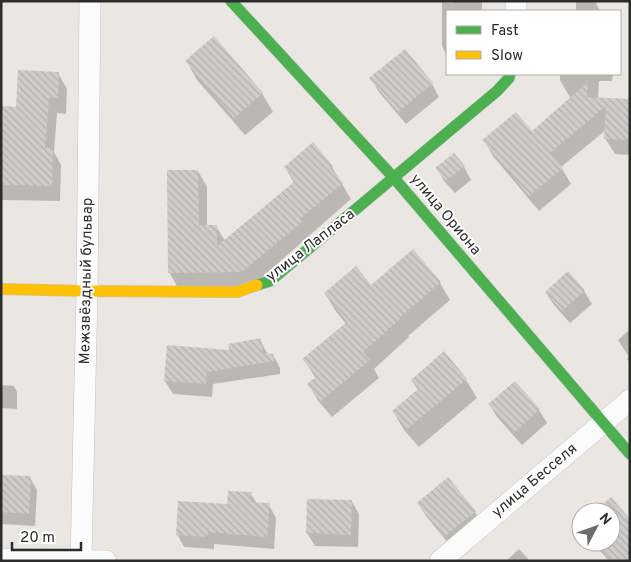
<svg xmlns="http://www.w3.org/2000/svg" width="631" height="562" font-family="Overpass,sans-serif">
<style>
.shadow{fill:#0003}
.building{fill:url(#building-back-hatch)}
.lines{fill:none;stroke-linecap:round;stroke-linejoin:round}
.street-casing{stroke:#c4c3c3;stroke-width:22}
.fast-casing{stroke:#c4c3c3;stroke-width:12}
.slow-casing{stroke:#c4c3c3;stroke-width:12}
.street{stroke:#fcfbfb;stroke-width:21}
.fast{stroke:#4caf50;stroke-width:11}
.slow{stroke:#ffc107;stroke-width:11}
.labels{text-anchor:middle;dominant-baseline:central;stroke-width:4;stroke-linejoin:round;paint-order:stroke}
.street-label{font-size:15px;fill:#2c2c2c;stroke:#fff}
</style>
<defs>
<pattern id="building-back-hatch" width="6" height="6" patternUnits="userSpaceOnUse" patternTransform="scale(1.25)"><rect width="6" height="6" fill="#cfcdc9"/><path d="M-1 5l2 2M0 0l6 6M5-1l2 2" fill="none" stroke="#b2b0ad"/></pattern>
</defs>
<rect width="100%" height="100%" fill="#eae7e2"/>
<!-- shadow -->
<path class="shadow" d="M453 1H482V11H447V56L442 46V2L453 3Z
M576 1H595L600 11H563V10H576Z
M405 51 432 84 439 97 406 124 378 91 371 78Z
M187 62 262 93 273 112 245 135 197 80Z
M58 73 67 89 66 114 57 113 54 152 61 165 60 201 1 200V107L17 109Z
M560 74H613L612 81H599L598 99 630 101V155L615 154 605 138 606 130 561 167 571 184 539 211 493 156 484 140 532 133 571 99 560 80Z
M453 155 464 167 471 180 455 193 444 181 437 168Z
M285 167H332L351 199 251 287 178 288 169 272 198 171 207 187V226H216L225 241 294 183Z
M413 251 440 283 450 300 408 336 409 337 374 369 379 378 332 417 319 402 309 385 316 379 304 359 346 324 335 310 325 293 371 287Z
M568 273 584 291 592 304 570 323 554 305 546 293Z
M630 329V363L627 359 629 357 618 340Z
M260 340 268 355H273L280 368V374L213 384 212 397 173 394 165 381Z
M412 380H466L477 398 419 447 404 430 393 411 418 390Z
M515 383 539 410 547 423 522 445 497 417 490 405Z
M1 385 14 386 17 392V409L1 408Z
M1 476 30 478 37 490 35 526 1 524Z
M448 479 475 512 482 525 453 549 426 516 418 503Z
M251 494 257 504 269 505 276 518 274 549 214 544V549L184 547 177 534 228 505Z
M611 499 630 561H609L592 542H611V512H596Z
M352 502 359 514 358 547 315 546 307 533Z
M519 549 530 561H506Z"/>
<!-- building -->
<path class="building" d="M214 36 263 93 234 118 185 61Z
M405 49 433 83 398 112 369 78Z
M18 70 59 72 58 98H49L45 148H53L52 186 1 185V106L16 107Z
M588 82 587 97 630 99V140L604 139 606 106 550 153 563 168 529 196 482 140 516 112 532 131Z
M313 142 333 166 330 168 343 183 300 219 302 222 242 272 168 273 167 170H198L199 225H217V246L295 181 284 167Z
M454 153 465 166 446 181 435 168Z
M413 249 441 282 399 318 400 319 363 352 370 360 321 401 307 384 317 376 302 359 347 322 324 293 356 266 371 285Z
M568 271 585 290 562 311 545 292Z
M261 338 263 353 273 354 274 361 207 372 206 384 164 381 167 345 229 350 228 344Z
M444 351 467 379 407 429 392 411 418 389 411 380Z
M515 381 540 409 514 433 488 404Z
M1 475 31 476 29 514 1 512Z
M448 477 476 511 444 537 417 503Z
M228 491 252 492 251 502 270 503 267 537 208 532 207 537 176 535 178 501 227 504Z
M611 497 630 519V561H611L594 542H611V512H594Z
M307 499 352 500 351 535 306 533Z"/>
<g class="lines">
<!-- street casing -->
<g class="street-casing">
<path id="street" d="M516 11V1
M1 559 106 561
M81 561 87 291 90 1
M440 561 630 400"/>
</g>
<!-- fast casing -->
<g class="fast-casing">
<path id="fast" d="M231 1 394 178 630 454
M257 285 270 281 497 91 509 78 510 74"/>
</g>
<!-- slow casing -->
<g class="slow-casing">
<path id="slow" d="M1 289 87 291 237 292 257 285"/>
</g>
<!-- street -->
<use href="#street" class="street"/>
<!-- fast -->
<use href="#fast" class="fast"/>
<!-- slow -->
<use href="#slow" class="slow"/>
</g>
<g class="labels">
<!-- street labels -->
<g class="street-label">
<text transform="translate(445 215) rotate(50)">улица Ориона</text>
<text transform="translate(311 246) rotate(-38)">улица Лапласа</text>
<text transform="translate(87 281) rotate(-89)">Межзвёздный бульвар</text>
<text transform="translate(535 481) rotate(-40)">улица Бесселя</text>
</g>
</g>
<!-- border -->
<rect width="631" height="562" fill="none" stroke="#2c2c2c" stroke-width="5"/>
<!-- legend -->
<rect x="446" y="10" width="175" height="65" fill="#ffffff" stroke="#ababab"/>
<rect x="456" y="26" width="25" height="8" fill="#4caf50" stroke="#ababab"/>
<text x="491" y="35" font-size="15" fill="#2c2c2c">Fast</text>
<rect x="456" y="51" width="25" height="8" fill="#ffc107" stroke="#ababab"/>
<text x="491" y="60" font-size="15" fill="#2c2c2c">Slow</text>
<!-- north arrow -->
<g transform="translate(596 527) rotate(49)"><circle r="24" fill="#ffffff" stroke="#ababab"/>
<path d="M0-4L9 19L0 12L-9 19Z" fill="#6e6d6c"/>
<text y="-8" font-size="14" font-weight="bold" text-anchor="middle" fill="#2c2c2c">N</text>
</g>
<!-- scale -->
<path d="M12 542v8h69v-8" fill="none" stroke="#2c2c2c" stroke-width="2.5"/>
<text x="20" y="542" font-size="15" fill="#2c2c2c" stroke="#ffffff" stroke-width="4" paint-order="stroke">20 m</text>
</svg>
